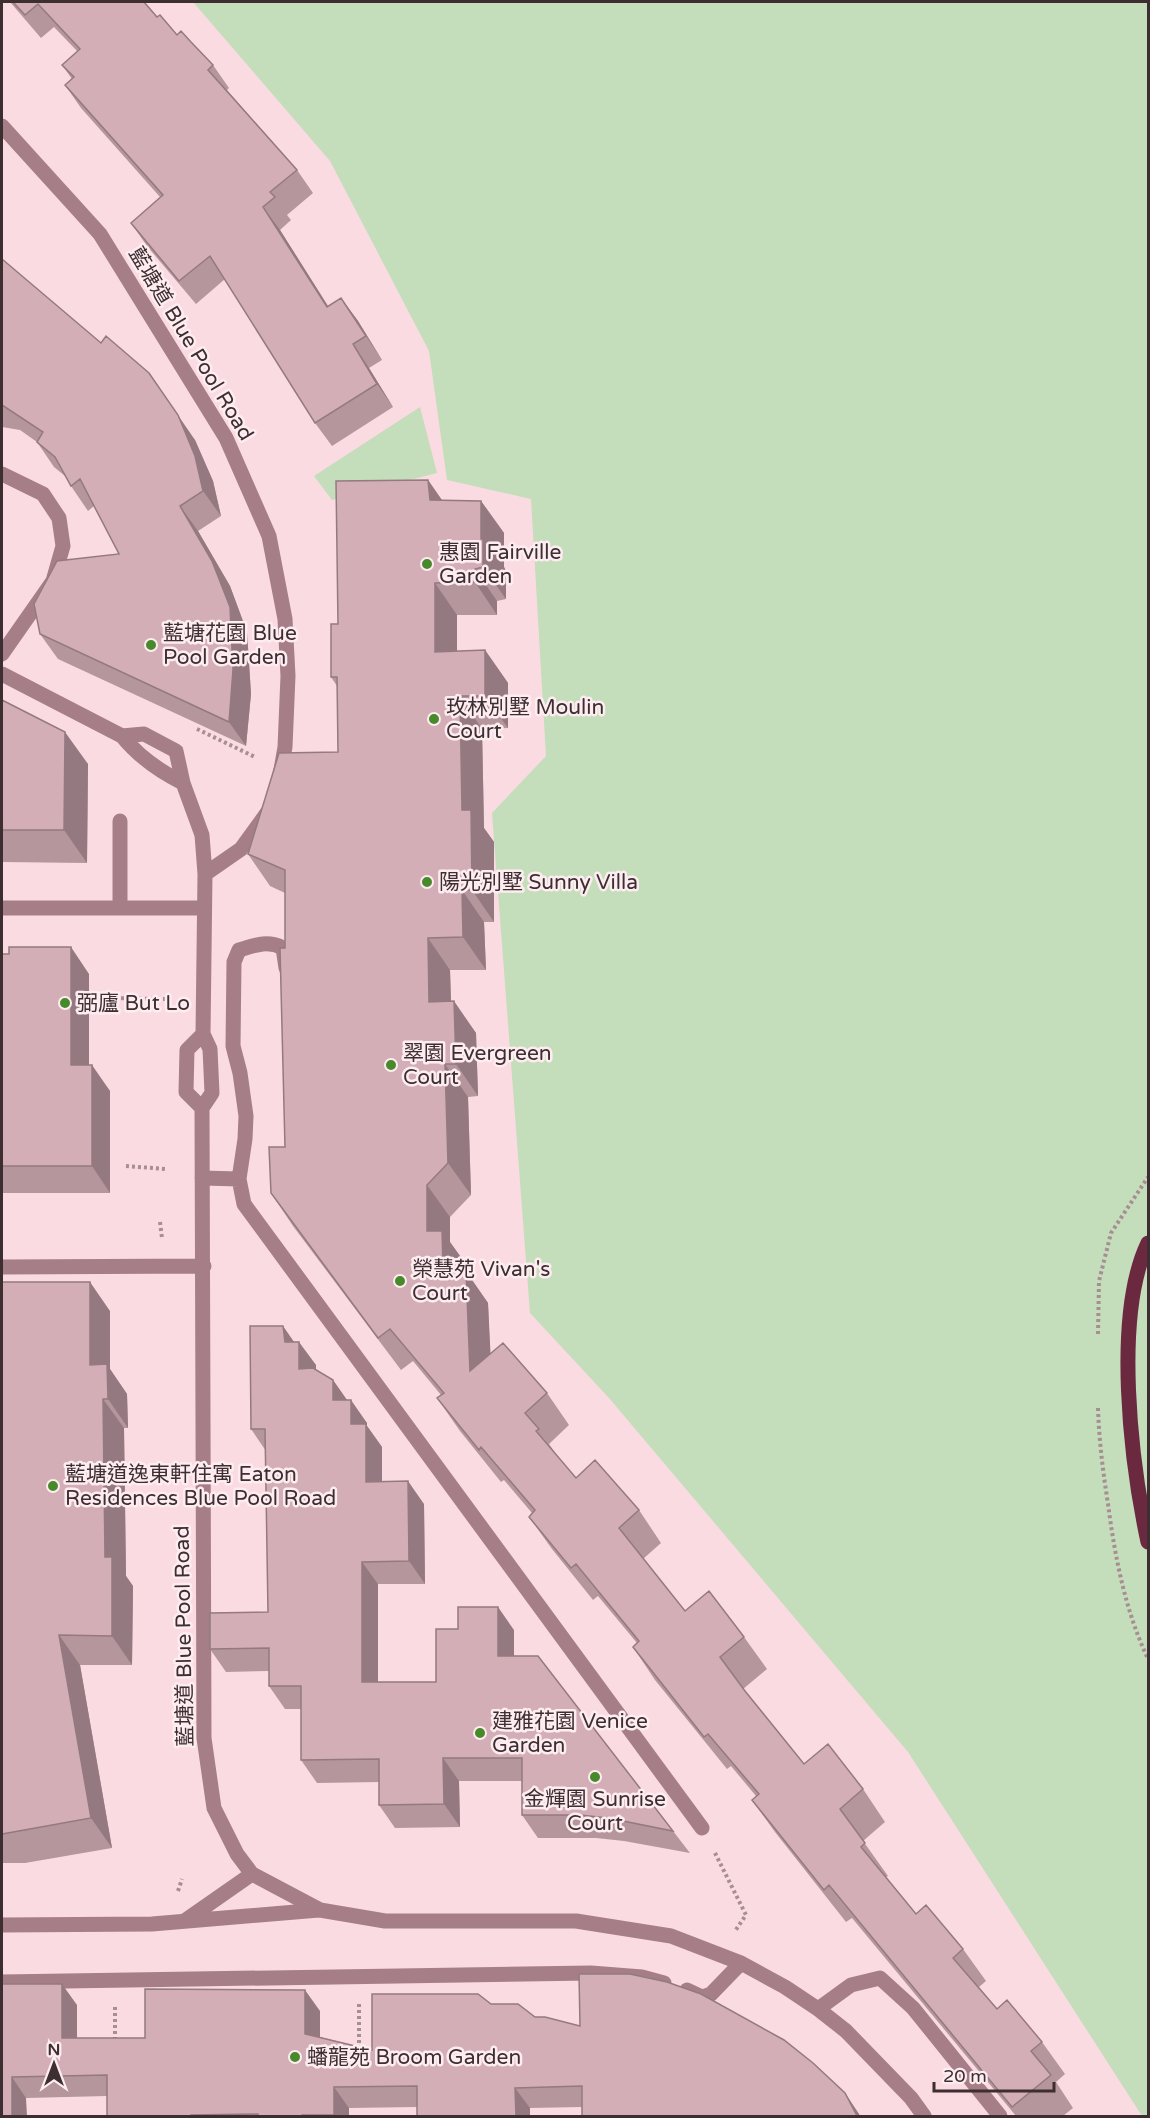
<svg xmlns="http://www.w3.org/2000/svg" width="1150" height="2118" font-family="'Varela Round','Noto Sans TC',sans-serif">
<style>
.green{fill:#c4ddbb}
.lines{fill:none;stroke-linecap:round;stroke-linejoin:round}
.path{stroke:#a68e93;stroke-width:4;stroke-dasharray:3 3;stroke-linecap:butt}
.minor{stroke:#a67e87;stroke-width:15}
.major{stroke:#6a293e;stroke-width:15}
.wall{fill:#b6969d}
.shaded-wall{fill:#947a80}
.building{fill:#d4aeb7;stroke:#947a80;stroke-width:1.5}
.poi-dot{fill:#48892c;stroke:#fdedf0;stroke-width:2}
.labels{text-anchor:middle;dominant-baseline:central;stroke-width:5;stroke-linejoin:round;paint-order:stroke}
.street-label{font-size:21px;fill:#3d2e31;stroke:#fdedf0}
.poi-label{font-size:21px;fill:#3d2e31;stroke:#fdedf0;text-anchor:start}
</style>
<rect width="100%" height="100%" fill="#fbdbe2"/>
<!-- green -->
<path class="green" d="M193 2H1148V2116H1142L908 1752 609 1398 530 1313 492 813 546 756 531 499 447 480 429 351 330 161Z
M420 407 437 473 332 500 314 476Z"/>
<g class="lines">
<!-- path -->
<path class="path" d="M197 729 255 757
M103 998 165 999
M126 1166 165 1169
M160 1222 162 1238
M1098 1334 1099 1281 1111 1233 1148 1177
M1098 1408C1099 1440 1103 1472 1108 1504 1115 1557 1125 1610 1148 1659
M715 1853 746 1915 735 1931
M178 1891 182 1879
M359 2004V2048
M115 2007V2041"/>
<!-- minor -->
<path class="minor" d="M2 126 100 234 226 438 269 536 285 619 288 676 285 747 281 770
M2 474 43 494 59 518 63 546 53 581 2 654
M2 674 122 736C139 757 159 771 183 783
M122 736 144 734 176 751 183 783 202 835 205 874 203 1034 210 1049 212 1093 202 1108 204 1738 214 1808 237 1854 252 1874 320 1910 385 1921H576L671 1936 741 1963 785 1987 818 2009 846 2031 911 2098 924 2116
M120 821V908
M205 874 241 849 267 813
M2 908H203
M286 968 283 948C268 940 255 945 239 950L234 962 233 1046 240 1073 246 1116 245 1139 239 1179 244 1204 702 1828
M202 1108 186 1092 187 1050 203 1034
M202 1178 239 1179
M2 1267 204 1266
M186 1920 252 1874
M2 1925 152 1924 319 1910
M2 1982 591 1973 642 1977 664 1983
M687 1990 702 1997 711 1994 741 1963
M818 2009 851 1985 880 1978 913 2008 1000 2116"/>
<!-- major -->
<path class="major" d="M1148 1243C1113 1316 1131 1463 1148 1542"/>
</g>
<!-- wall -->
<path class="wall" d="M10 2H144L157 17 213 65 229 88 227 90 297 170 313 193 287 215 291 220 280 230 328 306 341 298 358 321 382 360 369 368 393 407 332 446 315 423 225 279 196 304 147 246 131 223 160 197 81 108 65 85 72 79 62 65 78 52 54 27 41 38Z
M2 259 195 440 213 481 221 516 198 531 230 586 247 632 251 694 246 746 58 659 40 634 119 554 94 506 88 511 71 486 65 476 54 467 37 442 20 430 2 427Z
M428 480 442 500 481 501 504 533V567L506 571V599L497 601V615H457V651L485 650 508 683V728L482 729 484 828 494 842V922H484L486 970H450L451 1001 476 1033 478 1096 468 1097 471 1195 450 1217V1242L465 1263V1271L488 1303 490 1354 547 1393 569 1425 549 1444 558 1457 576 1478 639 1510 661 1543 643 1559 685 1611 744 1637 767 1669 743 1689 804 1764 863 1789 885 1822 863 1841 888 1876 886 1877 916 1914 963 1949 986 1981 979 1987 997 2009 1042 2042 1065 2074 1056 2082 1073 2108 1063 2116H1016L852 1918 846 1922 775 1832 752 1800 756 1796 731 1766 727 1769 655 1680 633 1647 637 1643 598 1596 593 1600 552 1549 529 1517 532 1513 504 1480 501 1482 460 1431 437 1398 441 1395 413 1361 401 1370 293 1226 271 1193 285 1147V893L270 886 248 854 338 752 337 686 331 677Z
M2 700 88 764 87 863 2 862Z
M2 954 89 974V1065L110 1091V1193H2Z
M2 1282 110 1311V1369L127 1394 128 1428H124L126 1576 133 1586 132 1665H80L112 1848 25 1863H2Z
M295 1342 316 1365V1370L333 1380 347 1400 367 1423V1426L382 1447V1481L424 1504 425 1584H378V1682H436L514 1630V1656L673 1831 690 1853 624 1841 596 1838H538L522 1815V1781H459L460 1827 395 1828 379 1805V1782L317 1783 301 1760V1709H285L269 1686V1671L226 1672 210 1649 268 1612 266 1451 251 1429Z
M2 1984 77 2005V2038H145L320 2011V2037L372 2050 491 2004 535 2017 845 2093 860 2116H582V2107L530 2108V2116H417V2107L349 2108V2116H107V2096L26 2098 2 2116Z"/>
<!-- shaded-wall -->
<path class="shaded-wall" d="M263 207 280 230 343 330 327 307Z
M341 298 358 321 382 360 366 336Z
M353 344 369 368 393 407 377 384Z
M149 373 195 440 213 481 221 516 203 491Z
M428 480 450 512 430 500Z
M481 501 504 533V567L506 571V599L483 567 481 539Z
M180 506 198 531 230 586 247 632 251 694 246 746 229 722Z
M475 569 497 601V615L475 582Z
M435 583 457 615V684L435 652Z
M485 650 508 683V728L485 696Z
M460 696 482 729 484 828 494 842V922L472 890 462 810Z
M65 732 88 764 87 863 64 830Z
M462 890 484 922 486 970 463 937Z
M428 938 450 970 452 1034 429 1002Z
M71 947 89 974V1091L71 1065Z
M454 1001 476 1033 478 1096 456 1064Z
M445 1064 468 1097 471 1195 448 1163Z
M92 1065 110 1091V1193L92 1166Z
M427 1185 450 1217V1242L465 1263V1298L443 1266 427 1231Z
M466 1271 488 1303 493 1403 470 1371Z
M90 1282 110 1311V1369L127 1394 128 1428 108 1399 90 1365Z
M283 1326 299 1349V1342L316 1365V1392L299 1369 285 1342Z
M333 1380 349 1403 333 1400Z
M103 1399 124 1428 126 1576 133 1586 132 1665 112 1636 105 1557Z
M351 1400 367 1423V1426L382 1447V1505L366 1482 351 1424Z
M408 1481 424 1504 425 1584 409 1561Z
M362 1562 378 1584V1705L362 1682Z
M498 1607 514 1630V1679L498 1656Z
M59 1635 80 1665 112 1848 91 1818Z
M443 1758 459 1781 460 1827 444 1804Z
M62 1984 77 2005V2059L62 2038Z
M305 1990 320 2011V2054L305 2034Z
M12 2077 26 2098 27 2116H12Z
M334 2087 349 2108V2116H336L334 2115Z
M515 2088 530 2108V2116H516Z
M845 2093 859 2114 860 2116H857Z"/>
<!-- building -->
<path class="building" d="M13 2H144L157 17 160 15 177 35 181 31 191 42 213 65 208 70 297 170 270 192 275 197 263 207 327 307 341 298 366 336 353 344 377 384 315 423 210 256 179 281 131 223 163 195 65 85 74 77 62 65 80 49 38 4 25 15Z
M2 259 101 343 106 336 149 373 178 415 195 456 203 491 180 506 212 561 230 607 233 670 229 722 40 634 34 604 57 561 119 554 80 479 71 486 55 457 37 442 43 432 2 405Z
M428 480 430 500 481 501V539H483V567L475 569V582L435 583V652L485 650V696H460L462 810H471L472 890H462L463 937 428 938 429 1002 454 1001 456 1064H445L448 1163 427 1185V1231H442L443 1266 466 1271 470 1371 503 1343 547 1393 525 1413 539 1429 536 1431 576 1478 595 1460 639 1510 619 1528 685 1611 709 1591 744 1637 720 1657 745 1691 804 1764 828 1744 863 1789 840 1809 865 1843 861 1847 916 1914 926 1905 963 1949 953 1958 997 2009 1007 2000 1042 2042 1031 2051 1051 2075 1012 2107 829 1885 824 1890 752 1800 759 1794 708 1734 704 1737 633 1647 639 1641 576 1564 571 1568 529 1517 535 1510 481 1447 479 1450 437 1398 444 1393 390 1329 378 1338 271 1193 269 1147H285L280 948H285V870L248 854 279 753 338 752 337 677H331V624H338L336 481Z
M2 700 65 732 64 830H2Z
M9 947H71V1065H92V1166H2V954H9Z
M2 1282H90V1365L107 1364 108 1399H103L105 1557H112V1636L59 1635 91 1818 2 1834Z
M250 1326H283L285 1342H299V1369L313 1368 333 1380V1400H351V1424H366V1482L408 1481 409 1561 362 1562V1682H436V1629H458V1607H498V1656H538L673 1831 608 1818 580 1815H522V1758H443L444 1804 379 1805V1759L301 1760V1686H269V1648L210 1649V1613L268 1612 265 1429H251Z
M579 1974H630L667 1982 701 1994 784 2040 813 2063 845 2093 857 2116H582V2086L515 2088 516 2116H417V2086L334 2087V2115H302V2116H258V2114L191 2115V2116H107V2075L12 2077V2116H2V1984H62V2038H145V1989L305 1990V2034L372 2050V1994H478L491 2004H518L535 2017H545L580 2026Z"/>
<!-- markers -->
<g class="poi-dot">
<circle cx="427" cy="564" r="6"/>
<circle cx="151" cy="645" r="6"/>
<circle cx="434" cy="719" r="6"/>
<circle cx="427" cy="882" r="6"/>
<circle cx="65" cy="1003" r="6"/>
<circle cx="391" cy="1065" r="6"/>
<circle cx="400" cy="1281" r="6"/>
<circle cx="53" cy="1486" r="6"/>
<circle cx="480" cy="1733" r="6"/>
<circle cx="595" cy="1777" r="6"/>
<circle cx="295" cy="2057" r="6"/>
</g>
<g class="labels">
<!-- street labels -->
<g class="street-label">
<text transform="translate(191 344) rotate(59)">藍塘道 Blue Pool Road</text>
<text transform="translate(184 1636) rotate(-91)">藍塘道 Blue Pool Road</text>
</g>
<!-- poi labels -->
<g class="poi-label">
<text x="439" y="552">惠園 Fairville<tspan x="439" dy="24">Garden</tspan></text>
<text x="163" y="633">藍塘花園 Blue<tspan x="163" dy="24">Pool Garden</tspan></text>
<text x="446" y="707">玫林別墅 Moulin<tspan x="446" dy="24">Court</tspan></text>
<text x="439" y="882">陽光別墅 Sunny Villa</text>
<text x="77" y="1003">弼廬 But Lo</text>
<text x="403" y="1053">翠園 Evergreen<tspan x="403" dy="24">Court</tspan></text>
<text x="412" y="1269">榮慧苑 Vivan's<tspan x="412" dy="24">Court</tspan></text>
<text x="65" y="1474">藍塘道逸東軒住寓 Eaton<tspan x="65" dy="24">Residences Blue Pool Road</tspan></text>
<text x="492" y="1721">建雅花園 Venice<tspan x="492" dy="24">Garden</tspan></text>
<text x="595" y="1799" text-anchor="middle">金輝園 Sunrise<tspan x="595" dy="24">Court</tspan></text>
<text x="307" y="2057">蟠龍苑 Broom Garden</text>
</g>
</g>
<!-- border -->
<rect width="1150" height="2118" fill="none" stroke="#3d2e31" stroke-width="6"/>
<!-- north arrow -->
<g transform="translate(54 2064)" stroke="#fdedf0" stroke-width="4.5" paint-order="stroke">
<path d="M0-4.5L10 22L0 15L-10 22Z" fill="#3d2e31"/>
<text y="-9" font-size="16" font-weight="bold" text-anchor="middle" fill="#3d2e31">N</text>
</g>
<!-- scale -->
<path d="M934 2082v9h120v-9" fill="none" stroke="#3d2e31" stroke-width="3"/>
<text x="943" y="2082" font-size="18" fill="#3d2e31" stroke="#fdedf0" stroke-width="4.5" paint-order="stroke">20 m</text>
</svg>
